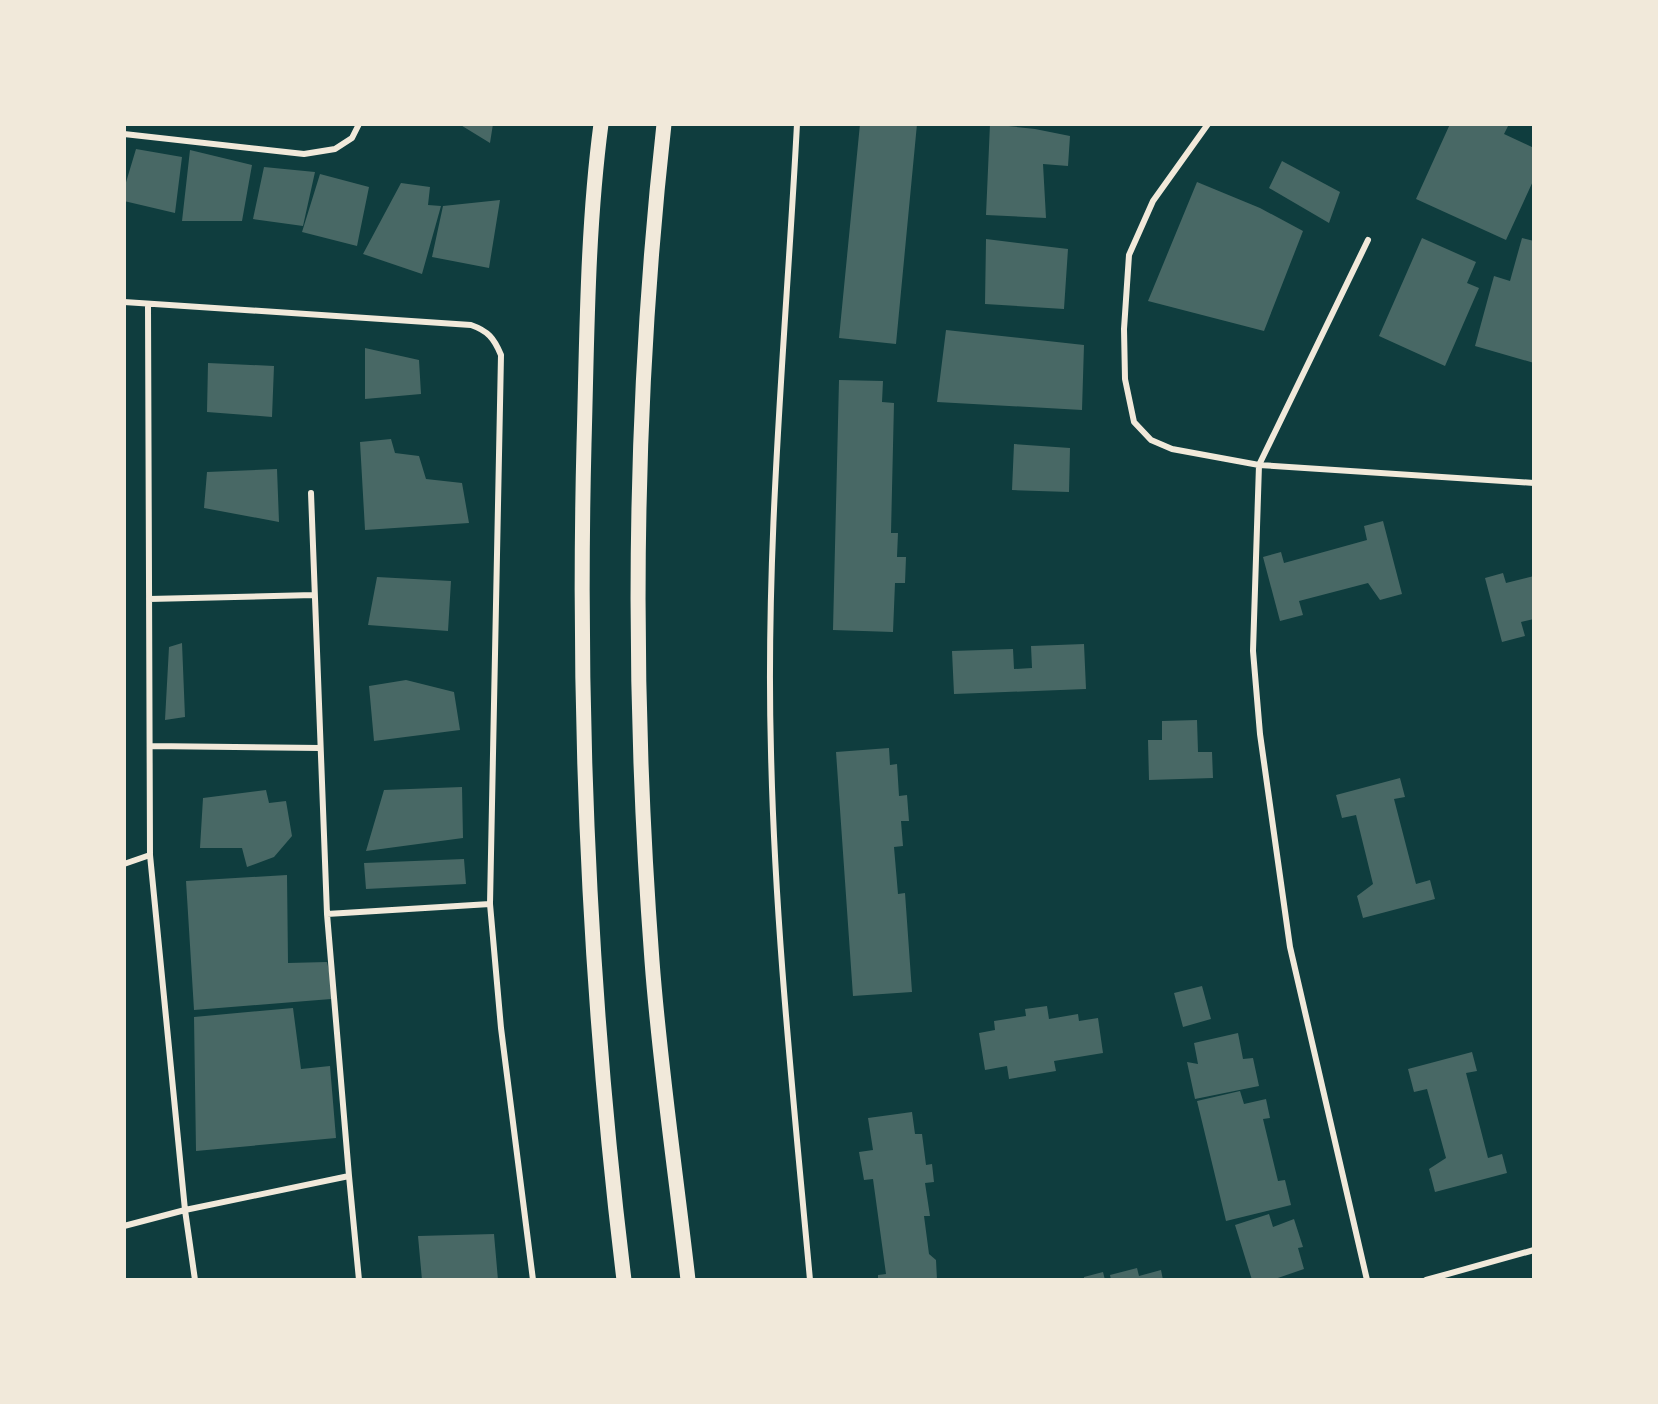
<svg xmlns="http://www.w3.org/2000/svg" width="1658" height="1404" font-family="'Source Serif 4',serif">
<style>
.building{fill:#486865}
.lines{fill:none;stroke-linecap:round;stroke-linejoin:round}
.minor{stroke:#f1e9da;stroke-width:6}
.primary{stroke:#f1e9da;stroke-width:15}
</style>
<rect width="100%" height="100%" fill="#0f3d3e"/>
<!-- building -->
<path class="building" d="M459 124H493L490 143Z
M860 124H917L896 344 839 338Z
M990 124 1035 129 1070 136 1068 166 1043 164 1046 218 986 215Z
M1450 124H1509L1504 134 1534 148V179L1506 240 1416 199Z
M136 149 182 157 175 213 124 201V189Z
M190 150 252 165 242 221H182Z
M1282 161 1340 192 1329 223 1269 188Z
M264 167 315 172 303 226 253 219Z
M320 174 369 187 357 246 302 232Z
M1197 182 1260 208 1303 231 1264 331 1148 301Z
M401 183 430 187 428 205 441 206 422 274 363 254Z
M500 200 489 268 432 257 443 206Z
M1422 238 1476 262 1467 283 1479 288 1445 366 1379 336Z
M1522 238 1534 241V363L1475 346 1494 276 1510 281Z
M986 239 1068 249 1064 309 985 304Z
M946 330 1084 345 1082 410 937 402Z
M365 348 419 360 421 394 365 399Z
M208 363 274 366 272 417 207 412Z
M839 380 883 381 882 402 894 403 891 533H898L897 557H906L905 583H895L893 632 833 630Z
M391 439 395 453 419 456 426 479 462 483 469 523 365 530 360 442Z
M1014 444 1070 448 1069 492 1012 490Z
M277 469 279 522 204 508 207 472Z
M1383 521 1402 594 1380 600 1368 583 1299 601 1303 615 1280 621 1263 557 1281 552 1284 563 1367 540 1364 526Z
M1503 573 1506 583 1534 576V619L1521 622 1525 636 1502 642 1485 578Z
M377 577 451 581 448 631 368 625Z
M182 643 185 717 165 720 169 647Z
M1084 644 1086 689 954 694 952 651 1013 649 1014 669 1032 668 1031 646Z
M406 680 454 692 460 730 374 741 369 686Z
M1197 720 1198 752H1212L1213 778 1149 780 1148 740H1162V721Z
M889 748 890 765 897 764 899 796 907 795 909 821H901L903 846 894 847 898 894 905 893 912 992 853 996 836 752Z
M1400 778 1405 797 1394 799 1416 884 1430 880 1435 899 1363 918 1357 896 1373 884 1356 815 1342 818 1336 795Z
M462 787 463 838 366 851 384 790Z
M266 790 269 803 286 801 292 836 274 857 247 867 242 848H200L203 798Z
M464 859 466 884 366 889 364 863Z
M287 875 288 963 327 962 332 984 331 999 194 1010 186 881Z
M1202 986 1211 1019 1183 1027 1174 993Z
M1047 1006 1049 1019 1078 1014 1079 1021 1098 1018 1103 1053 1054 1061 1056 1071 1009 1079 1007 1066 985 1070 979 1033 995 1030 994 1021 1026 1016 1025 1009Z
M293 1008 301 1069 330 1066 336 1138 196 1151 194 1017Z
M1238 1033 1243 1059 1253 1058 1259 1086 1195 1099 1187 1062 1198 1064 1194 1043Z
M1472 1052 1477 1071 1466 1073 1488 1158 1502 1154 1507 1173 1435 1192 1429 1169 1446 1158 1427 1089 1414 1092 1408 1069Z
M1240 1091 1244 1104 1266 1099 1270 1118 1263 1119 1278 1181 1285 1180 1291 1205 1226 1221 1197 1101Z
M912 1112 915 1134H922L926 1165 932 1164 934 1182 925 1183 930 1216H924L929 1254 936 1260 937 1280H878V1275L886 1274 873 1179 864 1180 859 1152 873 1150 868 1118Z
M1269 1214 1273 1227 1294 1219 1303 1247 1298 1248 1304 1269 1272 1280H1252L1235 1225Z
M494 1234 498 1280H422L418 1236Z
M1137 1268 1139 1276 1161 1270 1163 1280H1111L1110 1275Z
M1103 1272 1105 1280H1084V1277Z"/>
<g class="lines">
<!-- minor -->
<path class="minor" d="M797 124C786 333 765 543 771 752 775 928 794 1104 810 1280
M1208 124 1153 201 1129 255 1124 329 1125 379 1134 422 1151 440 1172 449 1259 465 1534 483
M124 134 304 154 335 149 352 138 359 124
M124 302 471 325C488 331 494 338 501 355L490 904 501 1028 533 1280
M148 305 150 855 185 1210 195 1280
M311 493 327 914 349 1176
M149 599 314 595
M150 746 320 748
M124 864 150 855
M327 914 490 904
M124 1226 185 1210 349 1176 359 1280
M1367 1280 1290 947 1260 734 1253 651 1259 465 1368 240
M1426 1280 1534 1250"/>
<!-- primary -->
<path class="primary" d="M601 124C587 230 587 338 584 444 577 723 590 1002 624 1280
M664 124C633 401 631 684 652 961 660 1068 676 1174 688 1280"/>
</g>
<!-- border -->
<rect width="1658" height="1404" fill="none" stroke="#f1e9da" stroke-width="252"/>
</svg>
